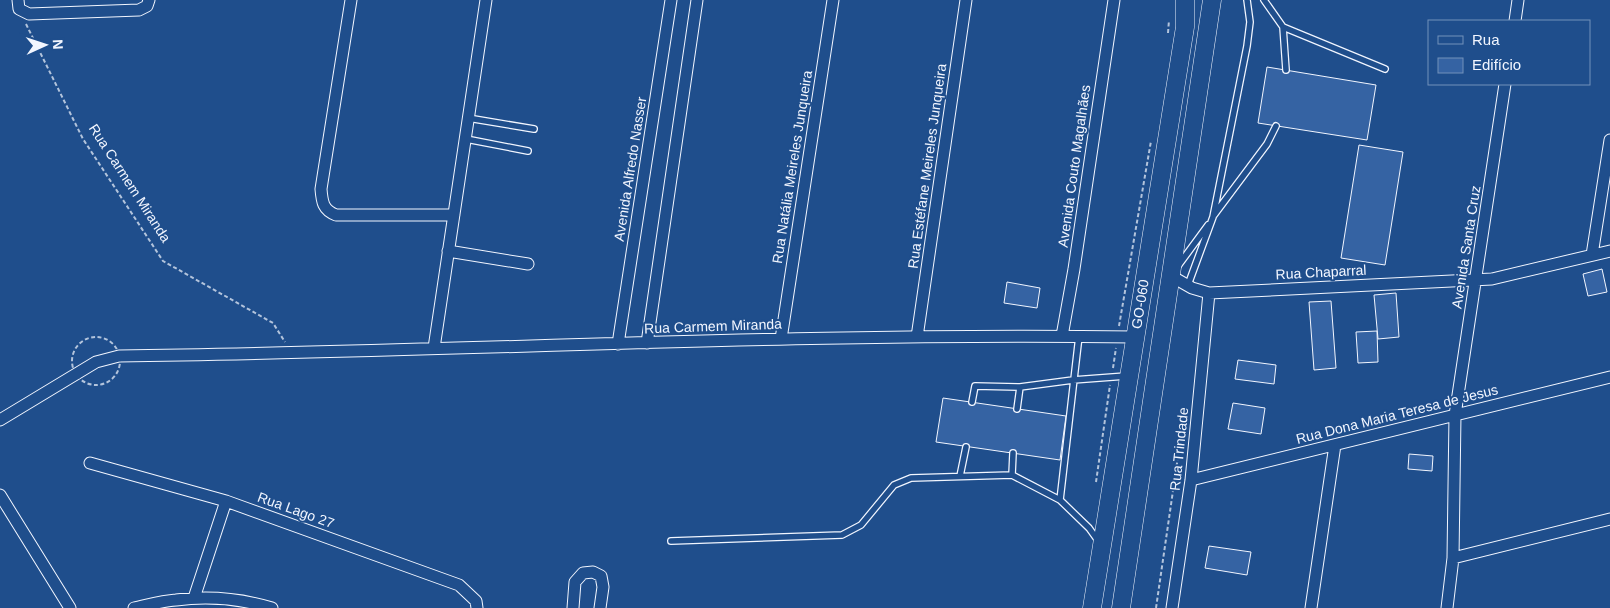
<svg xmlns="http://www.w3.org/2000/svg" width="1610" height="608" font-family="Arial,sans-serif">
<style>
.building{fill:#3563a3;stroke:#f2f6ff}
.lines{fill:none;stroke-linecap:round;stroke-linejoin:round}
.lane-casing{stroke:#f2f6ff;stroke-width:8}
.street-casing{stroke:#f2f6ff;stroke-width:13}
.primary-casing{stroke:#f2f6ff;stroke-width:19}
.path{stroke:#b3c4dc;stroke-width:2;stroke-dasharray:4 2.5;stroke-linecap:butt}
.lane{stroke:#1f4e8c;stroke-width:5.5}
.street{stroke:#1f4e8c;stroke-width:11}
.primary{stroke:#1f4e8c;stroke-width:18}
.labels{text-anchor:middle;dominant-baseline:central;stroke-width:4;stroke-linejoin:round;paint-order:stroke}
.street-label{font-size:14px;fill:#f2f6ff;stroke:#1f4e8c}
</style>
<rect width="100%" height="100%" fill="#1f4e8c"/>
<!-- building -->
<path class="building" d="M1267 67 1376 85 1367 140 1258 123Z
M1359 145 1403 152 1385 265 1341 258Z
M1602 269 1607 292 1588 296 1583 274Z
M1007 282 1040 288 1037 308 1004 303Z
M1396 293 1399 337 1378 339 1374 295Z
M1331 301 1336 368 1314 370 1309 302Z
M1377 331 1378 362 1358 363 1356 332Z
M1238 360 1276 365 1274 384 1235 379Z
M943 398 1066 416 1060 460 936 442Z
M1233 403 1265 408 1261 434 1228 429Z
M1409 454 1433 456 1432 471 1408 469Z
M1209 546 1251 552 1247 575 1205 568Z"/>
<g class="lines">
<!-- lane casing -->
<g class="lane-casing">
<path id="lane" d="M1264 0 1283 27 1286 70
M1283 27 1385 69
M468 118 534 129
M466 139 528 151
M1214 215 1267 144 1276 126
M1178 266 1208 225
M1188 285 1213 217 1247 46 1250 22 1247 0
M972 402 975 386 1020 387
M1017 409 1020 387 1073 380 1126 376
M1013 453 1012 475 1060 500 1089 528 1099 542
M960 476 966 447
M1060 500 1079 336
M671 541 842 535 861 525 894 485 911 478 1012 475"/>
</g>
<!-- street casing -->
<g class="street-casing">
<path id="street" d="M18 0 19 9 29 14 139 10 147 6 149 0
M351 0 321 189C322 202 323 210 336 215H454
M1515 21 1518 0
M448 251 528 264
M1592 255 1610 140
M1171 276 1192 288 1209 293 1492 279 1610 251
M1062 336 1074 269 1114 0
M917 337 966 0
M781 339 833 0
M647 343 697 0
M618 344 671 0
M434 348 486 0
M0 420 96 362 119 356C458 352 796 332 1135 337
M90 463 226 501 459 585 476 601 477 608
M1191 480 1610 377
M0 495 70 608
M1453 558 1610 519
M194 598 226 501
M134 608C148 605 162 601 176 600 207 596 242 599 272 608
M573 608 575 582 583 573 593 572 601 576 603 587 600 608
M1172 608 1191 480 1209 293
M1311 608 1335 445
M1447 608 1453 558 1455 415 1505 84"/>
</g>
<!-- primary casing -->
<g class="primary-casing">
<path id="primary" d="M1092 608 1185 27V0
M1121 608 1212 0"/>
</g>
<!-- path -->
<path class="path" d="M26 24 83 139 163 261 273 323 285 342
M1168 33 1169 20
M1119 326 1151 141
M72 361a24 24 0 1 1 48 0a24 24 0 1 1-48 0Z
M1113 368 1116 348
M1096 482 1110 385
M1156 608 1185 408"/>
<!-- lane -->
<use href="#lane" class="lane"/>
<!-- street -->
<use href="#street" class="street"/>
<!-- primary -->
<use href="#primary" class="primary"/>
</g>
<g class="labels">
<!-- street labels -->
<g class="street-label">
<text transform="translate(927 166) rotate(-82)">Rua Estéfane Meireles Junqueira</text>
<text transform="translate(1074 166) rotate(-82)">Avenida Couto Magalhães</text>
<text transform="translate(792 167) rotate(-81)">Rua Natália Meireles Junqueira</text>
<text transform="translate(630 169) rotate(-81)">Avenida Alfredo Nasser</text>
<text transform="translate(130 183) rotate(57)">Rua Carmem Miranda</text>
<text transform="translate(1466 247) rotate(-81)">Avenida Santa Cruz</text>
<text transform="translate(1321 272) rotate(-3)">Rua Chaparral</text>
<text transform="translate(1140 304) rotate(-81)">GO-060</text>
<text transform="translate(713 326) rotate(-2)">Rua Carmem Miranda</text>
<text transform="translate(1397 414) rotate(-14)">Rua Dona Maria Teresa de Jesus</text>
<text transform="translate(1179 449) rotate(-84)">Rua Trindade</text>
<text transform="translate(296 510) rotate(20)">Rua Lago 27</text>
</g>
</g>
<!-- legend -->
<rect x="1428" y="20" width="162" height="65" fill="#1f4e8c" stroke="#7391ba"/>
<rect x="1438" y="36" width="25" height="8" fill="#1f4e8c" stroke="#7391ba"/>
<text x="1472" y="45" font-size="15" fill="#f2f6ff">Rua</text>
<rect x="1438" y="58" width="25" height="15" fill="#3563a3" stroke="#7391ba"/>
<text x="1472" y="70" font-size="15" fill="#f2f6ff">Edifício</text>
<!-- north arrow -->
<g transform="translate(45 45) rotate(87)" stroke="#1f4e8c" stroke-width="4" paint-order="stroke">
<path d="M0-4L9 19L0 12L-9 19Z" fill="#f2f6ff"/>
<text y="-8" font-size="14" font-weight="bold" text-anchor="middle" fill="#f2f6ff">N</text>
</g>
</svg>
